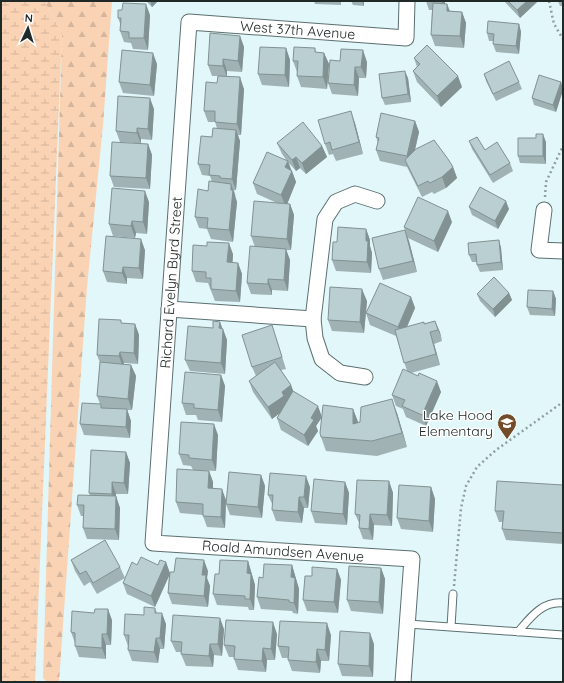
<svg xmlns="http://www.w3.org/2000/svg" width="564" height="683" font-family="Quicksand,sans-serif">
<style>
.forest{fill:url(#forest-firs)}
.wetland{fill:url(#wetland-marsh)}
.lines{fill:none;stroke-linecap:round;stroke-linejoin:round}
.service-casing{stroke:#5c6f70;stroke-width:9}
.minor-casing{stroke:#5c6f70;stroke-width:17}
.path{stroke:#8f9fa0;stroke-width:2.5;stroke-dasharray:2 3;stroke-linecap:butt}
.service{stroke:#fff;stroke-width:7}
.minor{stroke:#fff;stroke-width:15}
.wall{fill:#a0b2b4}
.shaded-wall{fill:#829192}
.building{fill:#bacfd1;stroke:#829192}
.labels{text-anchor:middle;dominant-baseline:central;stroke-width:3;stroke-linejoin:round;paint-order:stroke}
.street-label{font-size:14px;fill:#202828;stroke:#fff}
.poi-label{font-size:14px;fill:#202828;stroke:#fff;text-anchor:end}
</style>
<defs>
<pattern id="forest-firs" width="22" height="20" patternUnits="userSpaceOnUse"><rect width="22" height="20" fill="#f9d3b4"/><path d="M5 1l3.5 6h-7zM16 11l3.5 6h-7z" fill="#d5b59b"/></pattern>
<pattern id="wetland-marsh" width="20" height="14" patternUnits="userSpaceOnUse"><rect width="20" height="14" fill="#f9d3b4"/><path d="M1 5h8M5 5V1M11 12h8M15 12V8" fill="none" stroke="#d5b59b"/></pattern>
</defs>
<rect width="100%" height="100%" fill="#e2f7f9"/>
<!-- forest -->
<path class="forest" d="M44 1H112L103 125 87 287 59 682H47L43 678 62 33Z"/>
<!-- wetland -->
<path class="wetland" d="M1 1H44L62 33 35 682H1Z"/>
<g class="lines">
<!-- service casing -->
<g class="service-casing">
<path id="service" d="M408 624 563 635
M451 627 453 594
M518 632C530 618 542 601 563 603"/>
</g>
<!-- minor casing -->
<g class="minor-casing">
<g id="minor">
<path d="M544 210 539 250 563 251"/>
<path d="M169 309 313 319"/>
<path d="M365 377 340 373 322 359 315 338 313 319 325 219 336 202 355 194 377 201"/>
<path id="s1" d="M403 682 412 559 153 543 189 22 406 38 407 1"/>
</g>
</g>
<!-- path -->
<path class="path" d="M549 1 554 24 563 39
M545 197 546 182 563 146
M454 586 461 508 466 486 477 467 496 450 563 402"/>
<!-- service -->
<use href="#service" class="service"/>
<!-- minor -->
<use href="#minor" class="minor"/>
</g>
<!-- wall -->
<path class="wall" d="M146 1H158L152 7Z
M314 1H341V5L315 4Z
M351 1H364V6L353 5Z
M366 1H379V2Z
M426 1H454V2L445 1V4H447L450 11 462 12 466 23 464 48 435 46 431 35 432 10H429Z
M504 1H536L537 2 520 18Z
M558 1H563V6H560Z
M150 15 148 50 133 49 131 43 124 42 120 31 121 26 118 18Z
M519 24 521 32 519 54 496 52 493 44V41H489L487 33Z
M240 36 244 47 242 72 227 71V76L244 89 241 135H238L240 141 236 190H234L237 202 233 242 211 239 207 229 199 228 195 217 208 191 212 182 210 176 202 175 198 164 212 137 217 128 215 122H208L204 111 217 83 218 76H212L208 65Z
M286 48 290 60 289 87 262 85 258 74Z
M315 48 316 52 324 53 329 64 327 89 301 87 297 76V72L293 61Z
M414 58 462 87 441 107 417 82 413 71 417 67Z
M340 61 367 62 366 78H359L358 96 332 94 328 83Z
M157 64 154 96 123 93 119 82Z
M484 74 519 82 522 89 496 101 486 81Z
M408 78 411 102 385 105 382 98Z
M561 82 563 90 556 112 534 105 532 98Z
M154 109 152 140 141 139V144H148L152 155 150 189 114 187 110 176 135 143 120 142 116 131Z
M415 121 419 132 415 150 453 167 457 178 446 188 434 194 432 192 422 197 407 167 380 161 376 150 378 143 376 137Z
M355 123 363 154 336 161 333 154 329 155 325 144Z
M536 138 546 142V164L520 163 518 156Z
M469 141 510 163 513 171 493 183 472 149Z
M277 143 322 146 327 157 306 174 300 168 296 171 288 162 296 182 287 204H290L294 215 291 250H286L290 260 288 291 272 290V295L251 294 247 283 255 247 251 236 277 203 257 194 253 183 287 161 282 154Z
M149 202 147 234 136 233 135 238 113 236 109 224Z
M469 207 509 209 498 229 472 215Z
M452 222 438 252 408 238 404 227Z
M366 229 370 240V246L372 253 371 273 336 271 332 260 337 242Z
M405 230 409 241 417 272 383 280 379 269Z
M499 240 501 248 503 270 480 272 477 265V262H472L469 255Z
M145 250 143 279 127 278V284L107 282 103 271Z
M233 254 232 263H238L242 274 240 302 215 301 208 283 196 282 192 271Z
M553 291 556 299 555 316 530 315 527 307Z
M509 293 512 300 495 317 480 301 477 294Z
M411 297 415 308 407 327 424 324 435 321 442 341 434 344 440 365 411 373 441 392 426 426 406 417 403 409 396 406 392 395 407 371 396 336 370 325 366 313Z
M367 301 364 333 332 331 328 320Z
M220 322 227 340 225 374 190 371 185 360 213 328Z
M122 323 135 324 139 335 138 364 124 363V365H131L136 376 132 410H127L131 421 130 438 84 435 80 424 100 404 97 396 100 363 97 355Z
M272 325 286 369 281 370 291 385 293 391 322 417 353 409 358 423 397 413 407 447 377 456 326 451 321 437 322 417 316 426 318 431 308 446 281 430 277 418 280 413 272 419 253 392 249 381 256 376 252 367Z
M221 375 225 386 222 422 198 420 196 415H186L182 403Z
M218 435 216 471 193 470 191 466 183 465 179 454Z
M126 452 130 463 128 494H116V496L120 508 119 540 87 539 83 528 84 516H81L77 505 90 495 89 493Z
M209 471 213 482V488L226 500 225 528 207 527 203 516V515L180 513 176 502Z
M261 475 265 486 262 518 230 515 226 504Z
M389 481 393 493 392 526 374 525 373 540 363 539 359 528 360 525 355 514Z
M345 482 349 493 347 525 315 523 311 511Z
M563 485V544L506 540 502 529 503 522H499L495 511Z
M310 487 308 508H304L302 523 276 521 272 510 273 506 268 495Z
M431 487 435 499 433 532 401 529 397 518Z
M71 560 120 567 125 578 97 594 90 582 84 586 75 571Z
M248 561 255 585 254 610H249L248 607 217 605 213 594 219 574Z
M166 562 170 573 208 571 207 578 210 586 208 607 172 604 168 593 169 575 155 607 127 594 123 583 137 565H158Z
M292 565 299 589 298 614 293 613 292 611 261 609 257 597 263 578Z
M381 568 385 579 383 614 351 611 347 600Z
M337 569 341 580 338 613 307 611 303 600 312 576Z
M155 608 157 613 166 624 164 649H160L158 663 132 661 128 650V646L124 635 144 615Z
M112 620 111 645H106V659L79 657 75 646V643L71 632Z
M224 629 222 656 214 655 213 667 186 666 181 654 182 652H176L171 641Z
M277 634 275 660H267L266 672 238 670 234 659 235 657H229L224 645Z
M331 635 329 661H321L320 673 292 671 288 660V658H282L278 646Z
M374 644 373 677 342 676 338 664Z"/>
<!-- shaded-wall -->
<path class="shaded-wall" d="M150 1H158L152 7Z
M362 1H364V6Z
M441 1H445V11Z
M527 1H536L537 2 520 18 517 10Z
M146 4 150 15 148 50 144 38Z
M447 4 451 15 447 11Z
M462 12 466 23 464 48 460 36Z
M519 24 521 32 519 54 516 46Z
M240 36 244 47 242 72 238 61Z
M286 48 290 60 289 87 285 75Z
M363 50 367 62 366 78 361 67Z
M153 53 157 64 154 96 150 85Z
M324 53 329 64 327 89 323 77Z
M223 59 227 71V77L223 66Z
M355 67 359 78 358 96 354 85Z
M405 71 408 78 411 102 408 94Z
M458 76 462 87 441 107 437 96Z
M240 77 244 89 241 135 237 124Z
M561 82 563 90 556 112 553 105Z
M150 98 154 109 152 140 148 129Z
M351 111 355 123 363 154 359 142Z
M415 121 419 132 411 167 407 156Z
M137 128 141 139V144L137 133Z
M236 130 240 141 236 190 232 179Z
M543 134 546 142V164L543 156Z
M148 144 152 155 150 189 146 178Z
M322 146 327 157 306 174 302 163Z
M296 157 300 168 296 171 292 160Z
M288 161 292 172V171L296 182 286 207 281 195 285 167Z
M453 167 457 178 446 188 442 177Z
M231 184 235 195V197L237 202 233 242 229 230Z
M145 191 149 202 147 234 143 222Z
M506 201 509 209 498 229 495 221Z
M290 204 294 215 291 250 287 239Z
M448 211 452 222 438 252 434 241Z
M132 221 136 233 135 238 131 226Z
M366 229 370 240V246L372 253 371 273 367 262 366 241Z
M405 230 409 241 417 272 413 261Z
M141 239 145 250 143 279 139 268Z
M499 240 501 248 503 270 501 262Z
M229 243 233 254 232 274 227 262Z
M286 249 290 260 288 291 284 280Z
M238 263 242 274 240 302 236 291Z
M123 267 127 278V284L122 273Z
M268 279 272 290V295L268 284Z
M362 289 367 301 364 333 360 322Z
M553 291 556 299 555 316 552 309Z
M509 293 512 300 495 317 493 309Z
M411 297 415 308 402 338 398 327Z
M435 321 440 332 442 341 438 330Z
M220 322 223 331V329L227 340 225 374 221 363 219 328Z
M135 324 139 335 138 364 134 353Z
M430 332 434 344 440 365 436 354Z
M120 352 124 363 123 368 119 356Z
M131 365 136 376 132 410 128 399Z
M221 375 225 386 222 422 218 410Z
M437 381 441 392 426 426 422 415Z
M291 385 295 396 288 407 272 419 268 407 282 392Z
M392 399 397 413 407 447 402 433Z
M318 406 322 417 316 426 318 431 308 446 304 435 311 418Z
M127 409 131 421 130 438 126 427Z
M353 409 359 424H353Z
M214 424 218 435 216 471 212 460Z
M126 452 130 463 128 494 124 483Z
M209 471 213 482V499L208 488Z
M261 475 265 486 262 518 258 507Z
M306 476 310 487 308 508 304 497Z
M389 481 393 493 392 526 387 515Z
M112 482 116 494V505L112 494Z
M345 482 349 493 347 525 343 514Z
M431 487 435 499 433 532 429 521Z
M222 489 226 500 225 528 221 517Z
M116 496 120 508 119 540 115 529Z
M299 497 304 508 302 523 298 512Z
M370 514 374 525 373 540 369 529Z
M204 560 208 571 207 578 210 586 208 607 204 596 202 575Z
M248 561 255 585 254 610 250 599 247 573Z
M166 562 170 574 155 607 151 596Z
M292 565 299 589 298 614 294 603 291 577Z
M381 568 385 579 383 614 379 602Z
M337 569 341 580 338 613 334 602Z
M108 609 112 620 111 645 107 634Z
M162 613 166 624 164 649 160 638Z
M220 618 224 629 222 656 218 644Z
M273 622 277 634 275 660 271 649Z
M327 623 331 635 329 661 325 650Z
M370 633 374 644 373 677 369 666Z
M102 634 106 645V659L102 648Z
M156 638 160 649 158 663 154 652Z
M210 644 214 655 213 667 209 656Z
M263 648 267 660 266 672 262 661Z
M317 649 321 661 320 673 316 662Z"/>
<!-- building -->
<path class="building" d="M508 1H527L517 10Z
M123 3 146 4 144 38H129V32L120 31 121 18H118V10H122Z
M433 3 447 4V11L462 12 460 36 431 35Z
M488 21 519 24 516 46 493 44 494 34 487 33Z
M210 33 240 36 238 61 223 59V66L208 65Z
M427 45 458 76 437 96 413 71 420 64 414 58Z
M260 47 286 48 285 75 258 74Z
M294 47 315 48V52L324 53 323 77 297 76 298 61H293Z
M341 49 363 50 361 67H355L354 85 328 83 330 60 340 61Z
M122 50 153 53 150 85 119 82Z
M509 61 519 82 493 94 484 74Z
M405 71 408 94 382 98 379 74Z
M539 75 561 82 553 105 532 98Z
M218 76 240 77 237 124 215 122V111H204L206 82 217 83Z
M118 96 150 98 148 129 137 128V133L116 131Z
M351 111 359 142 332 150 330 142 325 144 318 120Z
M381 113 415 121 407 156 376 150 379 138 376 137Z
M303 122 322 146 302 163 296 157 292 160 277 143Z
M213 128 236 130 232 179 220 178V176L209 175 210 165 198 164 201 136 212 137Z
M536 134H543V156H518V138H536Z
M477 137 485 150 497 142 510 163 490 175 469 141Z
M434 140 448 159 453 167 442 177 430 183 428 181 418 186 405 160 416 149Z
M112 142 148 144 146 178 110 176Z
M267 152 288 161 285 167 292 171 281 195 253 183Z
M209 181 231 184V190H233L229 230 207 228 208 218 195 217 198 189 208 191Z
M480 187 506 201 495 221 469 207Z
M112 188 145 191 143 222 132 221 131 226 109 224Z
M418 197 448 211 434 241 404 227Z
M254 201 290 204 287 239 251 236Z
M338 227 366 229V241H368L367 262 332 260 333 242H337Z
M405 230 413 261 379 269 372 238Z
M106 236 141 239 139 268 123 267 122 273 103 271Z
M499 240 501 262 477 265 476 254 469 255 468 243Z
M207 242 229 243 227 262 238 263 236 291 211 289V278H206V272L192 271 193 245 207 246Z
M250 246 286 249 284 280 268 279V284L247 283Z
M494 277 509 293 493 309 477 294Z
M380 283 411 297 398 327 366 313Z
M330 287 362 289 360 322 328 320Z
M528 290 553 291 552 309 527 307Z
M99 319 121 320V323L135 324 134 353 120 352 119 356 97 355Z
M213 321 220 322 219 328 223 329 221 363 185 360 188 326 213 328Z
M435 321 438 330 430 332 436 354 404 363 395 330 424 322V324Z
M272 325 282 357 252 367 242 335Z
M100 362 131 365 128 399 97 396Z
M275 362 291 385 282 392 284 396 268 407 249 381Z
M403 369 418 376 419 373 437 381 422 415 402 406 405 400 392 395Z
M185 372 221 375 218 410 194 408V404L182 403Z
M293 391 318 406 311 418 314 420 304 435 277 418Z
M392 399 402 433 372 441 321 437 320 433 323 405 353 409V424L360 422 361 407Z
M82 403 101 404V408L127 409 126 427 80 424Z
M181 422 214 424 212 460 189 458V455L179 454Z
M91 450 126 452 124 483 112 482V494L89 493Z
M177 469 209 471 208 488 222 489 221 517 203 516V504L176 502Z
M229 472 261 475 258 507 226 504Z
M270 473 306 476 304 497H299L298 512 272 510 273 495H268Z
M314 479 345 482 343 514 311 511Z
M357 480 389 481 387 515 370 514 369 529 359 528 360 515 355 514Z
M497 481 563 485V533L502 529 504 511H495Z
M399 485 431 487 429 521 397 518Z
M78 495 116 496 115 529 83 528 84 505H77Z
M105 540 120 567 93 583 86 571 80 574 71 560Z
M141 557 158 565 160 560 166 562 151 596 123 583 132 562 137 565Z
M176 558 204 560 202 575H206L204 596 168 593 170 572H174Z
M220 560 248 561 247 573 251 574 250 599H245V596L213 594 215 574H219Z
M264 564 292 565 291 577 295 578 294 603 289 602V600L257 597 259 577 263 578Z
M349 566 381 568 379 602 347 600Z
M312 567 337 569 334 602 303 600 305 576H312Z
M144 607 155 608V613H162L160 638H156L154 652 128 650 129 635H124L125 614 144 615Z
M95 609H108L107 634H102V648L75 646V633L71 632 72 611 94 613Z
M173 615 220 618 218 644H210L209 656 181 654 182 642 171 641Z
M226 620 273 622 271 649 263 648 262 661 234 659 235 646 224 645Z
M280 621 327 623 325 650 317 649 316 662 288 660 289 647 278 646Z
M340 631 370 633 369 666 338 664Z"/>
<!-- icons -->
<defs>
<g id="school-pin" transform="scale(1)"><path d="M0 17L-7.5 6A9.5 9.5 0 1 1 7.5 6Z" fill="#734c2a" stroke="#fff"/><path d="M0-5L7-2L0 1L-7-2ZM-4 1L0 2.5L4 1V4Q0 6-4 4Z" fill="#fff"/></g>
</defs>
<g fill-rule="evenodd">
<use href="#school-pin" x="507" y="423"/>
</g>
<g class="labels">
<!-- street labels -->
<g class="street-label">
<text stroke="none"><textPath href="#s1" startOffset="1014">West 37th Avenue</textPath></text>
<text stroke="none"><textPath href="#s1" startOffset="644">Richard Evelyn Byrd Street</textPath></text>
<text transform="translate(283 551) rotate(4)">Roald Amundsen Avenue</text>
</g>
<!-- poi labels -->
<g class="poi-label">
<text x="493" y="415">Lake Hood<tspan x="493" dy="16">Elementary</tspan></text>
</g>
</g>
<!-- border -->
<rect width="564" height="683" fill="none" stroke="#202828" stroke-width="4"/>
<!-- north arrow -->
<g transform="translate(28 28) rotate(4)" stroke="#ffffff" stroke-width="3" paint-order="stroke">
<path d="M0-3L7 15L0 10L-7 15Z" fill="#202828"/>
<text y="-6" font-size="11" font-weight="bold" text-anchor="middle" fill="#202828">N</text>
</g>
</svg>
